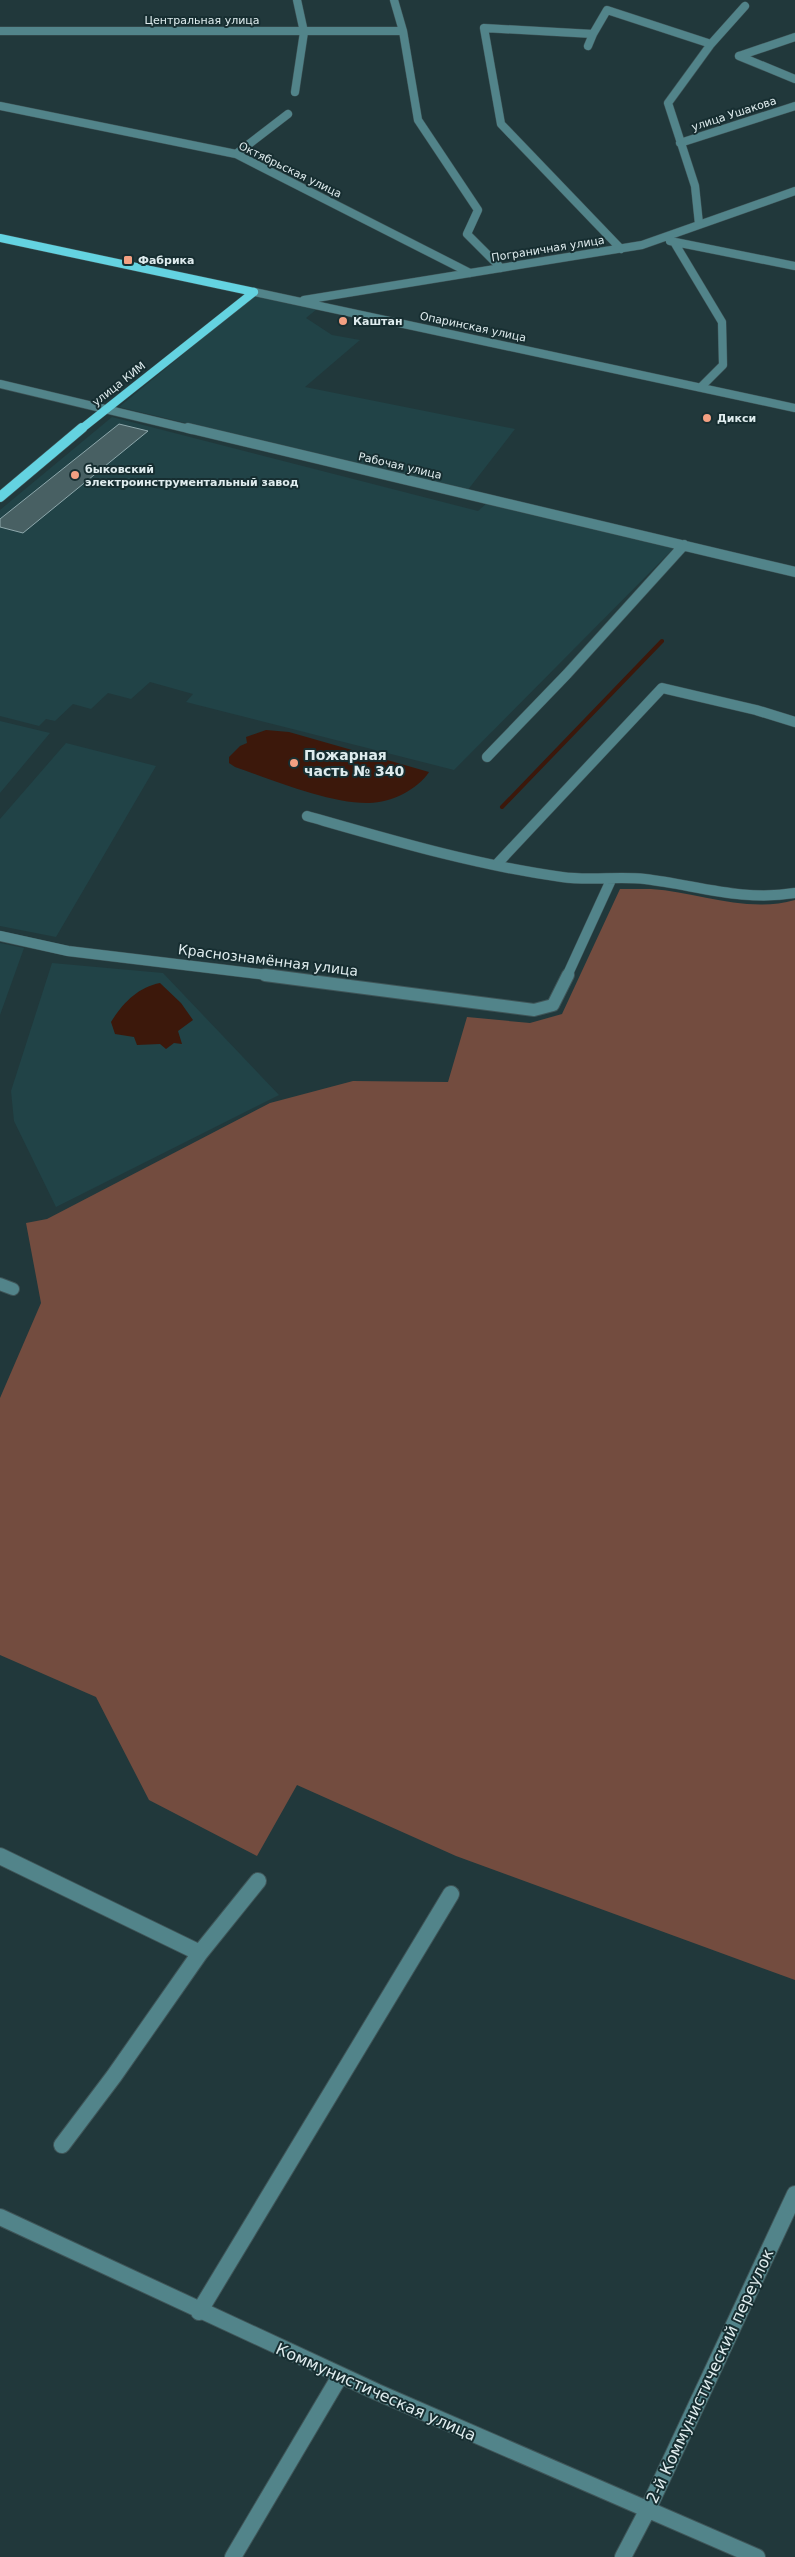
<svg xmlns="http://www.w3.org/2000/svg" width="795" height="2557" font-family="'DejaVu Sans',sans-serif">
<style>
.built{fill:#214347}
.green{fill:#734c3f}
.water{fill:#3c180b}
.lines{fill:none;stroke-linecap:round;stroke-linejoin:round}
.stream{stroke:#3c180b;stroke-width:4}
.building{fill:#486063;stroke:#8ea8ac}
.minor-far3-casing{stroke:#3f5558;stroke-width:9}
.minor-far2-casing{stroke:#3f5558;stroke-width:11}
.minor-far1-casing{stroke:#3f5558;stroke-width:14}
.minor-casing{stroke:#3f5558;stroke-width:18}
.major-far1-casing{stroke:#3f5558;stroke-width:9}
.major-casing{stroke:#3f5558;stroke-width:11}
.minor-far3{stroke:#52848a;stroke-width:8}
.minor-far2{stroke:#52848a;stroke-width:10}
.minor-far1{stroke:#52848a;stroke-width:12}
.minor{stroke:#52848a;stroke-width:16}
.major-far1{stroke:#64d3e1;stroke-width:8}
.major{stroke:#64d3e1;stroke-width:10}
.poi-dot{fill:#f3a082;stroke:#172e31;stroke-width:2}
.labels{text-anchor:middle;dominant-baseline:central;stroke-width:4;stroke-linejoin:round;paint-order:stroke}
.far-street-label{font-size:11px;fill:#dfecee;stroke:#172e31}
.far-poi-label{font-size:11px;font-weight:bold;fill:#dfecee;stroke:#172e31;text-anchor:start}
.poi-label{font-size:14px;font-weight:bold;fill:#dfecee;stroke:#172e31;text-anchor:start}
.street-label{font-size:14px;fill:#dfecee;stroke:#172e31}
.near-street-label{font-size:16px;fill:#dfecee;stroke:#172e31}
</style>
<rect width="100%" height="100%" fill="#21383b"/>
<!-- built -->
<path class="built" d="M255 295 317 309 306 318 332 335 360 340 305 387 515 429 467 491 119 407Z
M112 417 478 511 487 503 674 548 454 770 186 702 193 694 150 682 131 699 108 693 91 709 73 704 55 721 46 719 39 726 0 716V510Z
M0 721 50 733 0 793Z
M66 743 156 766 56 937 0 926V819Z
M0 943 24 948 0 1015Z
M52 963 163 973 279 1095 56 1207 14 1121 11 1091Z"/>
<!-- green -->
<path class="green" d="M620 889C630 889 641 889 651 889 699 892 747 914 795 900V1980L456 1856 297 1785 257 1856 149 1800 96 1697 0 1655V1398L41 1303 26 1223 47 1219 270 1103 353 1081 448 1082 467 1017 530 1023 562 1014Z"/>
<!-- water -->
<path class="water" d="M266 730 289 732 429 772C418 789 391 803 369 803 331 804 273 780 235 767L229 763V757L240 746 247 743 246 737Z
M160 983 181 1003 193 1020 178 1031 182 1044 174 1043 166 1049 160 1044 137 1045 134 1037 115 1034 111 1022C122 1004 138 987 160 983Z"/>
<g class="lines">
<!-- stream -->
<path class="stream" d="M502 807 662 641"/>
</g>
<!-- building -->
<path class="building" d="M119 424 148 431 23 533 0 527V519Z"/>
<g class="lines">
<!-- minor-far3 casing -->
<g class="minor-far3-casing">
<path id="minor-far3" d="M394 0 403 31 418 120 478 210 467 234 501 268
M0 31H403
M588 46 593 34
M739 56 795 79
M739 56 795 37
M295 92 304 32 297 0
M0 106 236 154 470 273
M680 143 795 106
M236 154 288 114
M699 224 695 186 668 103 711 44 745 6
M670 241 795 266
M674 242 722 322 723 365 701 387
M621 249 501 124 484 28 593 34 607 10 711 44
M254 292 795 408
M304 300 642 245 795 191
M0 384 193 430"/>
</g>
<!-- minor-far2 casing -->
<g class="minor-far2-casing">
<path id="minor-far2" d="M188 428 795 572
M487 757 567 674 684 545
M307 816C391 840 475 865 562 877 589 881 617 876 645 879 696 885 743 902 795 893
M497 864 662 688 756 710 795 722
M0 936 68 951 276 976
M567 976 611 880"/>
</g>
<!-- minor-far1 casing -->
<g class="minor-far1-casing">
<path id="minor-far1" d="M265 975 534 1010 553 1005 568 975
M0 1284 13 1289"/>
</g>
<!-- minor casing -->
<g class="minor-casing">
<path id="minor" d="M0 1856 200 1953 258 1881
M62 2145 114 2076 200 1953
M0 2217 377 2392 757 2557
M199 2312 451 1894
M233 2557 340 2376
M623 2557 647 2511 795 2194"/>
</g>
<!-- major-far1 casing -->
<g class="major-far1-casing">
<path id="major-far1" d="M0 238 254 292
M80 430 254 292"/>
</g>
<!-- major casing -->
<g class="major-casing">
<path id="major" d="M0 497 82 428"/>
</g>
<!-- minor-far3 -->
<use href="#minor-far3" class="minor-far3"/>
<!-- minor-far2 -->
<use href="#minor-far2" class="minor-far2"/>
<!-- minor-far1 -->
<use href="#minor-far1" class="minor-far1"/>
<!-- minor -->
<use href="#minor" class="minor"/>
<!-- major-far1 -->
<use href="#major-far1" class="major-far1"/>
<!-- major -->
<use href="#major" class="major"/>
</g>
<!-- markers -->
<g class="poi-dot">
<rect x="123" y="255" width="10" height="10" rx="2.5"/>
<circle cx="343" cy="321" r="5"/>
<circle cx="707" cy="418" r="5"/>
<circle cx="75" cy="475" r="5"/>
<circle cx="294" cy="763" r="5"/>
</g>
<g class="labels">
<!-- far-street labels -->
<g class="far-street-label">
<text x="202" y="20">Центральная улица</text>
<text transform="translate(734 114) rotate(-18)">улица Ушакова</text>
<text transform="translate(290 170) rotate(26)">Октябрьская улица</text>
<text transform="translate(548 249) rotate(-9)">Пограничная улица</text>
<text transform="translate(473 327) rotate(12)">Опаринская улица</text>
<text transform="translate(119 384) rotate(-38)">улица КИМ</text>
<text transform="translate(400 466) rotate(13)">Рабочая улица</text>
</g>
<!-- far-poi labels -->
<g class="far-poi-label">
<text x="138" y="260">Фабрика</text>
<text x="353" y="321">Каштан</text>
<text x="717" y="418">Дикси</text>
<text x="85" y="469">быковский<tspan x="85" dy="13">электроинструментальный завод</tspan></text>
</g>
<!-- poi labels -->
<g class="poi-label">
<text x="304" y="755">Пожарная<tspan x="304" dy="16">часть № 340</tspan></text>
</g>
<!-- street labels -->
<g class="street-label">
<text transform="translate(268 960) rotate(7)">Краснознамённая улица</text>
</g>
<!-- near-street labels -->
<g class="near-street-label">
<text transform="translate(710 2376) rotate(-65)">2-й Коммунистический переулок</text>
<text transform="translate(376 2392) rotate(24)">Коммунистическая улица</text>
</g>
</g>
</svg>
